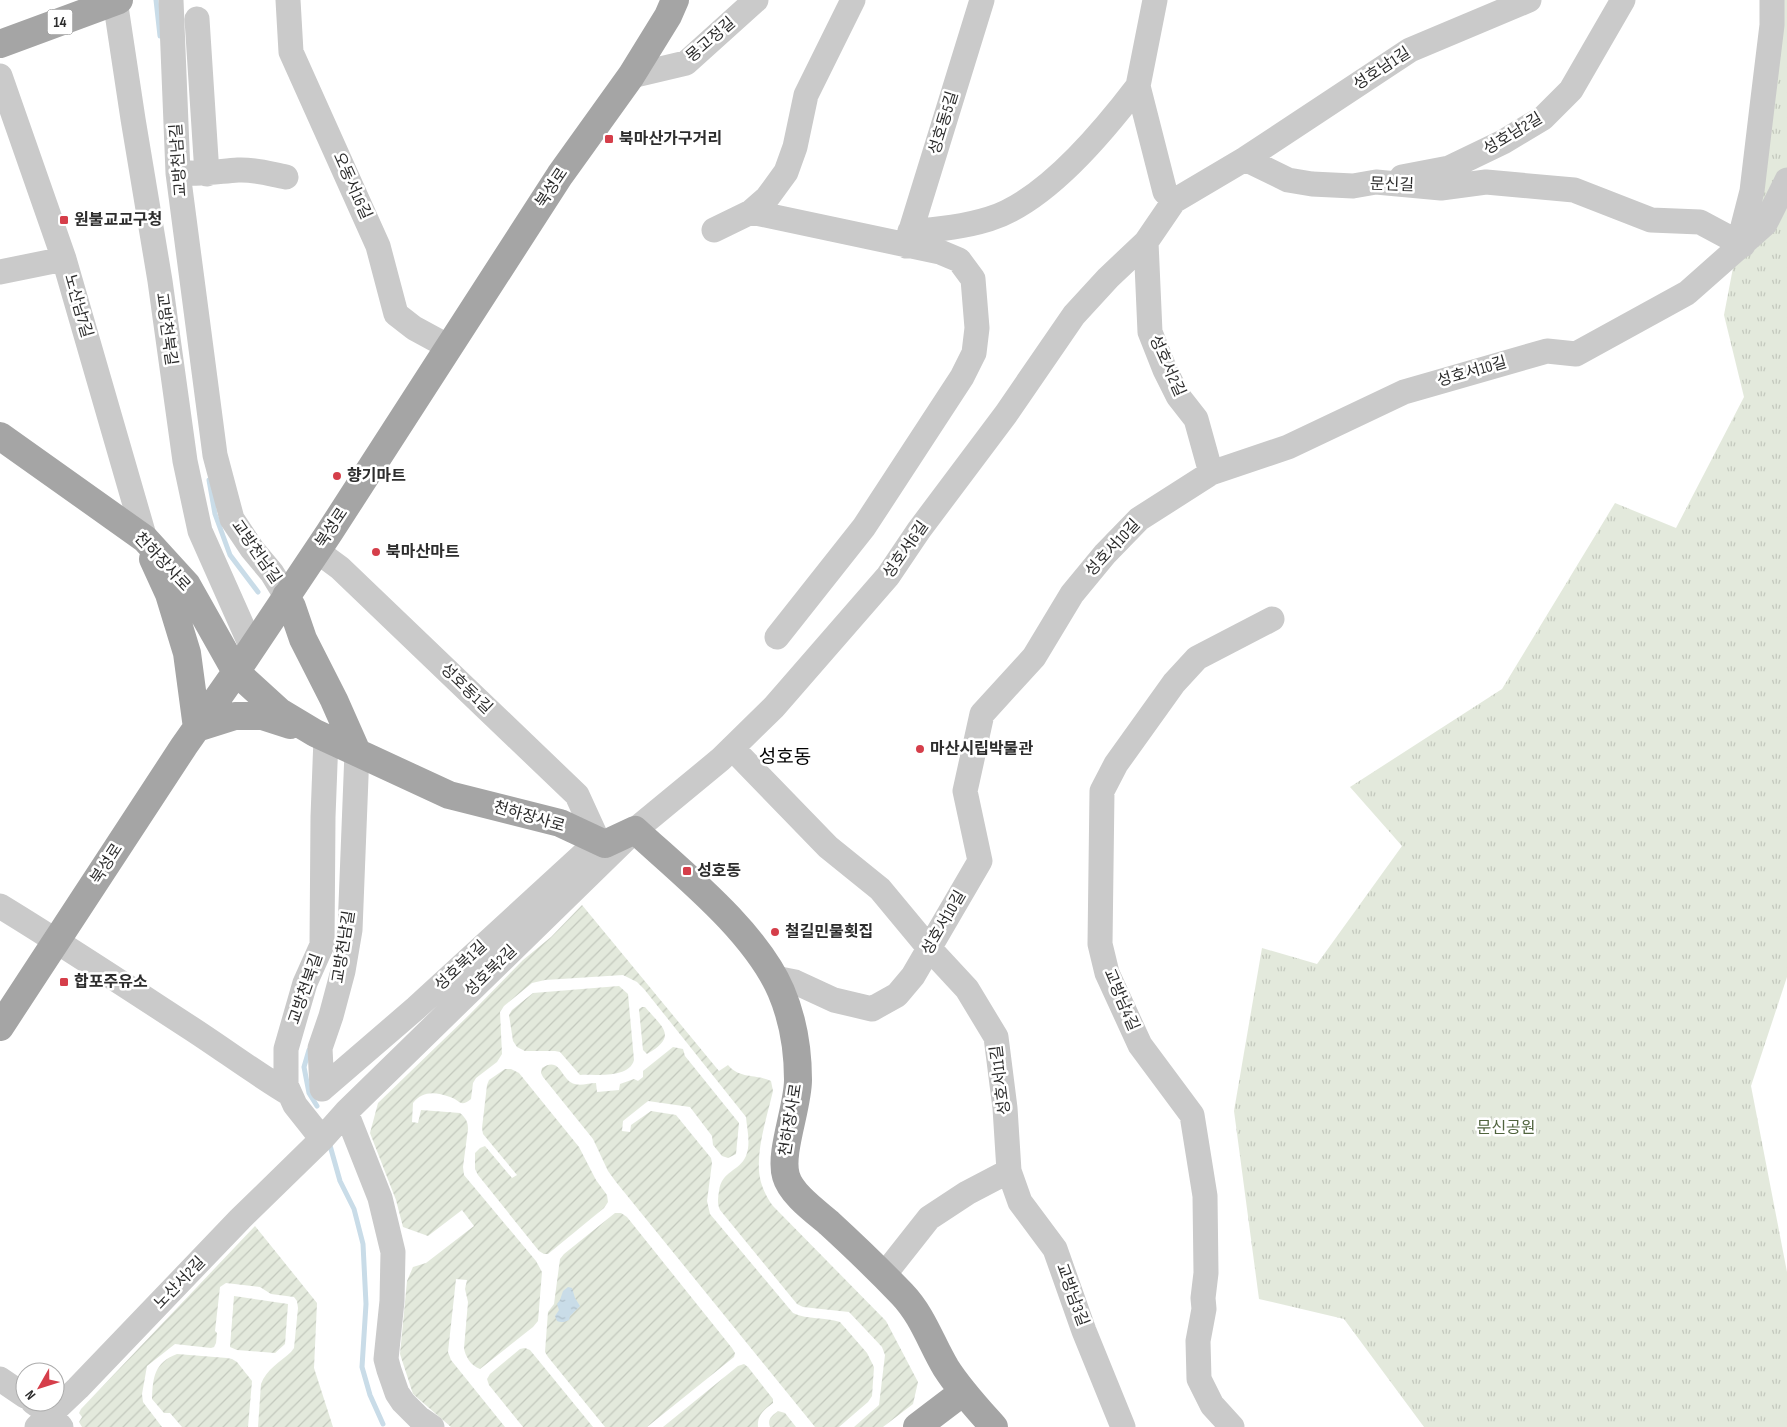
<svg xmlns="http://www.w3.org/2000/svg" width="1787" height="1427" font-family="'Sofia Sans Condensed','Noto Sans KR',sans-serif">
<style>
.park{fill:url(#park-tufts)}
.garden{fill:url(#garden-furrows)}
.water{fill:url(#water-ripples)}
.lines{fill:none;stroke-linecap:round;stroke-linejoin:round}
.stream{stroke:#c9dce8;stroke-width:5}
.minor{stroke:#cacaca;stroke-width:25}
.major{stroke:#a5a5a5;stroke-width:28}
.poi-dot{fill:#d53e4a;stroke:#fff;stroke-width:2}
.labels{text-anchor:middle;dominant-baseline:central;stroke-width:5;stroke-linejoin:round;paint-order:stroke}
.shield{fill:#fff;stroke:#6c6c6c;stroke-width:1}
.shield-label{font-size:15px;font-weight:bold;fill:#2d2d2d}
.street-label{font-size:16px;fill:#2d2d2d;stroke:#fff}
.poi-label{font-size:16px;font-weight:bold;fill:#2d2d2d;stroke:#fff;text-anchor:start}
.park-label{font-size:16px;fill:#50643e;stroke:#fff}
.quarter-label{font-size:19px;fill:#000;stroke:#fff}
</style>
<defs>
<pattern id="park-tufts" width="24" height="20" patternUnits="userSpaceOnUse" patternTransform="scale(1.25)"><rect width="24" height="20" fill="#e3e9dc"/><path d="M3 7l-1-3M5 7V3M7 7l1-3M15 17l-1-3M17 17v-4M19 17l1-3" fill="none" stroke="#c3c8bd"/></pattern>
<pattern id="garden-furrows" width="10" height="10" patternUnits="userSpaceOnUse" patternTransform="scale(1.25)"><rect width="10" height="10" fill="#e3e9dc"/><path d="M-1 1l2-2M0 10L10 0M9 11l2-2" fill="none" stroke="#c3c8bd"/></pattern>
<pattern id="water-ripples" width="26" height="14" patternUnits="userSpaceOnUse" patternTransform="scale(1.25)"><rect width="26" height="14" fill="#c9dce8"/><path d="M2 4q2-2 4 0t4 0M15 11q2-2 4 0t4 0" fill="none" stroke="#adbdc7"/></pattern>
</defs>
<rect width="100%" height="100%" fill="#fff"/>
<!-- park -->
<path class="park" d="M1784 0H1787V977L1751 1086 1787 1272V1427H1424L1344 1319 1259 1299 1234 1111 1262 948 1317 964 1402 846 1350 787 1502 689 1615 503 1676 528 1744 397 1724 315Z"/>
<!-- garden -->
<path class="garden" d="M582 905 719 1071 728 1065C739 1079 757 1074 771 1081L773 1091C767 1117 755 1152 760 1178 762 1188 767 1198 773 1206L886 1321 918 1382 913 1404 883 1427H854L879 1405 885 1355 882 1347 849 1312 803 1307 797 1304 720 1210C717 1203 718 1199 719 1191 722 1170 739 1172 746 1156 751 1144 747 1129 746 1117L644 989 637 982 623 975 545 980 532 983 504 1006 500 1012 502 1054 497 1062 476 1078 473 1083 471 1099C460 1108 460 1100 450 1097 436 1092 423 1090 413 1103L412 1122 418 1123 421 1110 460 1113C466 1118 468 1122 468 1129L463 1167 464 1175 536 1261 542 1272 538 1321 533 1327 480 1369C471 1366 465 1356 464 1348L468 1302 465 1289 467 1280 456 1279 448 1352 451 1360 505 1427H451L413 1394 400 1354 407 1281 413 1267 426 1263 474 1226 462 1210 428 1236 403 1227 396 1200 370 1133 378 1103 469 1015 523 960 551 937Z
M619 986 628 994 634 1060C629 1079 595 1074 580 1075L560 1052 555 1051H525L517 1047 513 1041 509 1015 512 1010 533 993Z
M642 1007H645C663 1028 678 1036 647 1054L643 1050 639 1009Z
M673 1047 683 1049 685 1056 739 1123 736 1154 728 1158 722 1156 713 1145 712 1136 690 1107 648 1101 623 1121 622 1131 630 1132 631 1125 651 1111 676 1115 711 1158 712 1163 707 1201 710 1214 793 1313C808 1320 825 1317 840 1322L867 1353 874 1367 872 1396 868 1402 839 1427H815L616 1182 608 1171 593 1139 543 1077 541 1073 542 1068C561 1055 561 1081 575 1084 580 1086 590 1083 596 1083L597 1092 619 1090 620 1084 634 1079 638 1081 643 1077V1071Z
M505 1069H511L519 1073 579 1147 596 1180 607 1195 608 1202 604 1208 548 1254H544L539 1251 478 1175 475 1169V1153L480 1148 485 1146 512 1178 517 1175 483 1134 482 1128 487 1085 489 1080Z
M615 1213H621L627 1217 732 1348 735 1353 734 1357 647 1427H605L548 1357 545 1352 548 1312 554 1304 560 1259 564 1254Z
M255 1226 317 1303 314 1368 333 1427H258L261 1384C266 1370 280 1362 291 1352L294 1348 298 1308 297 1301 294 1297 271 1294 260 1287 226 1283 220 1287 215 1331 217 1333 216 1343 214 1347 211 1348 175 1344 147 1366 142 1394 143 1402 162 1427H82L79 1422 82 1417 79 1413 81 1409Z
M234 1296 288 1304 285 1344 275 1353 237 1350 230 1347Z
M525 1348 530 1350 593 1427H523L489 1385 487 1379 490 1374 520 1349Z
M177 1354 227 1358 232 1359 237 1362 252 1381 248 1427H182L170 1413H164L152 1399C153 1377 154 1363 177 1354Z
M744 1364 748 1367 773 1399V1403C764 1410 757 1415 758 1427H663L738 1366Z
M778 1411 785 1413 796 1427H770C767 1419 772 1416 778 1411Z"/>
<!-- water -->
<path class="water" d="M568 1287 572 1288 575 1298 580 1306 570 1316 569 1320C565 1322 561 1323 557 1321L555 1316 559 1310 557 1304 560 1300 563 1291Z"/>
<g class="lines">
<!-- stream -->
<path class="stream" d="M156 0 160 36
M209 480 215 514 230 555 258 592
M309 1050 304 1067 309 1093 317 1106
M329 1142 340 1181 354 1209 363 1244 366 1304 362 1367 370 1395 383 1424"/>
<!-- minor -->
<path class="minor" d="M115 0 133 119 160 281 185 461 200 531 252 648
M171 0 178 173 215 455 232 519 252 549 272 573 286 596
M288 0 291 52 378 246 396 314 414 328 449 347
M1155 0 1138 86 1165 192 1174 201
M197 19 207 174
M0 76 64 259 145 539
M631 76 686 63 756 0
M1245 159 1288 180 1312 184 1353 186 1376 182 1441 188 1486 182 1574 190 1651 220 1700 222 1743 245
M190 173C207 174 222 171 238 170 254 169 270 174 286 177
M1402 177 1449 168 1503 142 1543 118 1571 90 1623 0
M751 212 940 252 959 260 973 279 977 328 974 353 962 377 864 527 777 637
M714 230 751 212 767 198 786 172 795 147 806 95 853 0
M910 231C937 230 963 227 989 219 1045 202 1103 132 1138 86
M1743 245V226L1752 191 1762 107 1772 25V0
M906 246 982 0
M0 272 64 259
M1211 473 1196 419 1178 396 1165 370 1150 332 1146 242 1174 201 1245 159 1410 50 1529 0
M317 551 340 568 577 795 598 841 416 1008 322 1089
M732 748 828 847 880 889 929 948 967 989 996 1037 1005 1108 1009 1171 1020 1202 1055 1249 1084 1331 1123 1427
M0 906C64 945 126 986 189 1027 223 1049 255 1073 290 1094
M775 978 795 982 834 1000 872 1009 897 995 913 976 980 861 965 791 982 714 1034 657 1072 594 1105 554 1139 519 1211 473 1288 447 1404 392 1547 351 1576 354 1687 293 1765 224 1787 180
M322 1089 320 1048 331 1016 343 971 350 930 357 752
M346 1112 380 1198 393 1252 392 1301 386 1359 389 1370 397 1393 403 1402 419 1418 432 1427
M322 1139 295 1105 286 1085V1049L305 983 322 945 323 817 326 738
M884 1275 929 1218 967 1193 1009 1171
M0 1379 25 1396
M33 1402 50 1414 61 1427
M37 1427 78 1388 240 1219 322 1139 346 1112 635 830 721 759 774 707 888 576 919 530 1006 414 1074 315 1108 278 1146 242
M1232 1427 1212 1405 1199 1379 1198 1341 1204 1309 1203 1298 1206 1273 1205 1196 1192 1115 1140 1045 1107 973 1100 944 1102 791 1116 764 1174 683 1197 658 1272 619"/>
<!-- major -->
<path class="major" d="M0 44 119 0
M0 436 145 539 187 585 236 672 280 712 315 733 449 795 560 823 605 844 635 830C683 874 755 931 781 991 793 1019 798 1050 798 1080 798 1107 779 1153 786 1176 791 1194 815 1211 829 1223 854 1246 879 1270 902 1294 923 1316 931 1343 946 1368 960 1390 977 1408 994 1427
M153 559 169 594 187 653 197 728 235 716H262L290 725
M286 596 292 607 303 639 334 700 357 752
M0 1027 184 746 236 672 329 533 560 175 631 76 668 16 675 0
M917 1427 963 1392"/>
</g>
<!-- markers -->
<g class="poi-dot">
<rect x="604" y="134" width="10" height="10" rx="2.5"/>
<rect x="59" y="215" width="10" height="10" rx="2.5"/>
<circle cx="337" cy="476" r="5"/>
<circle cx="376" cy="552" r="5"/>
<circle cx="920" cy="749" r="5"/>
<rect x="682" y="866" width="10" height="10" rx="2.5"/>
<circle cx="775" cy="932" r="5"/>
<rect x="59" y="977" width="10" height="10" rx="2.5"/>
</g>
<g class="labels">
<!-- shield labels -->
<rect class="shield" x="47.5" y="9.5" width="25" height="25" rx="4"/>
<g class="shield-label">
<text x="60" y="22">14</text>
</g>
<!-- street labels -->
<g class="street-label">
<text transform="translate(711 40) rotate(-41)">몽고정길</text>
<text transform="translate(1382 69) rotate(-33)">성호남1길</text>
<text transform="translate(944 123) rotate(-73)">성호동5길</text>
<text transform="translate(1513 134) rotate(-31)">성호남2길</text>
<text transform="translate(179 160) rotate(-94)">교방천남길</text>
<text transform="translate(1392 185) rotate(2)">문신길</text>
<text transform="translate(352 186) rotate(66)">오동서16길</text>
<text transform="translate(552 188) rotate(-56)">북성로</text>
<text transform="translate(78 306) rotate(74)">노산남7길</text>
<text transform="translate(166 329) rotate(82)">교방천북길</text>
<text transform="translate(1167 366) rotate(66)">성호서2길</text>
<text transform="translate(1472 372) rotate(-16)">성호서10길</text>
<text transform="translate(332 528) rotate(-56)">북성로</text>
<text transform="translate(1113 548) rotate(-47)">성호서10길</text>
<text transform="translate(906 550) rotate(-55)">성호서6길</text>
<text transform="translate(256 552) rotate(55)">교방천남길</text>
<text transform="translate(162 562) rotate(47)">천하장사로</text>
<text transform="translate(466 689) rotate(44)">성호동1길</text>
<text transform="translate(529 817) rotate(16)">천하장사로</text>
<text transform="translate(107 864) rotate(-57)">북성로</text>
<text transform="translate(944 923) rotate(-60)">성호서10길</text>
<text transform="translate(344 947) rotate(-81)">교방천남길</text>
<text transform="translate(461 966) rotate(-43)">성호북1길</text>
<text transform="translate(491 971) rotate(-44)">성호북2길</text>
<text transform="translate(306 989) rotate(-71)">교방천북길</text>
<text transform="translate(1121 1000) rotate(67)">교방남4길</text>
<text transform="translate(1001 1080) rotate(-97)">성호서11길</text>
<text transform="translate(791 1120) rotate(-81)">천하장사로</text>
<text transform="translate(180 1283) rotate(-46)">노산서2길</text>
<text transform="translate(1072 1295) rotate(70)">교방남3길</text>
</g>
<!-- poi labels -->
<g class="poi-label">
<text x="619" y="139">북마산가구거리</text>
<text x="74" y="220">원불교교구청</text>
<text x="347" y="476">향기마트</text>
<text x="386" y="552">북마산마트</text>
<text x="930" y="749">마산시립박물관</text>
<text x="697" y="871">성호동</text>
<text x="785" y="932">철길민물횟집</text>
<text x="74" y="982">합포주유소</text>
</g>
<!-- park labels -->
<g class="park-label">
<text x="1506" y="1128">문신공원</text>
</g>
<!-- quarter labels -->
<g class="quarter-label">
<text x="785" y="757">성호동</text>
</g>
</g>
<!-- north arrow -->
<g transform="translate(40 1387) rotate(231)"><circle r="24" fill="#ffffff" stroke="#ababab"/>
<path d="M0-4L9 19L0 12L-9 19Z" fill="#d53e4a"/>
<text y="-8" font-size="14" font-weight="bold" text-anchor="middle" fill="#2d2d2d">N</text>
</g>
</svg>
